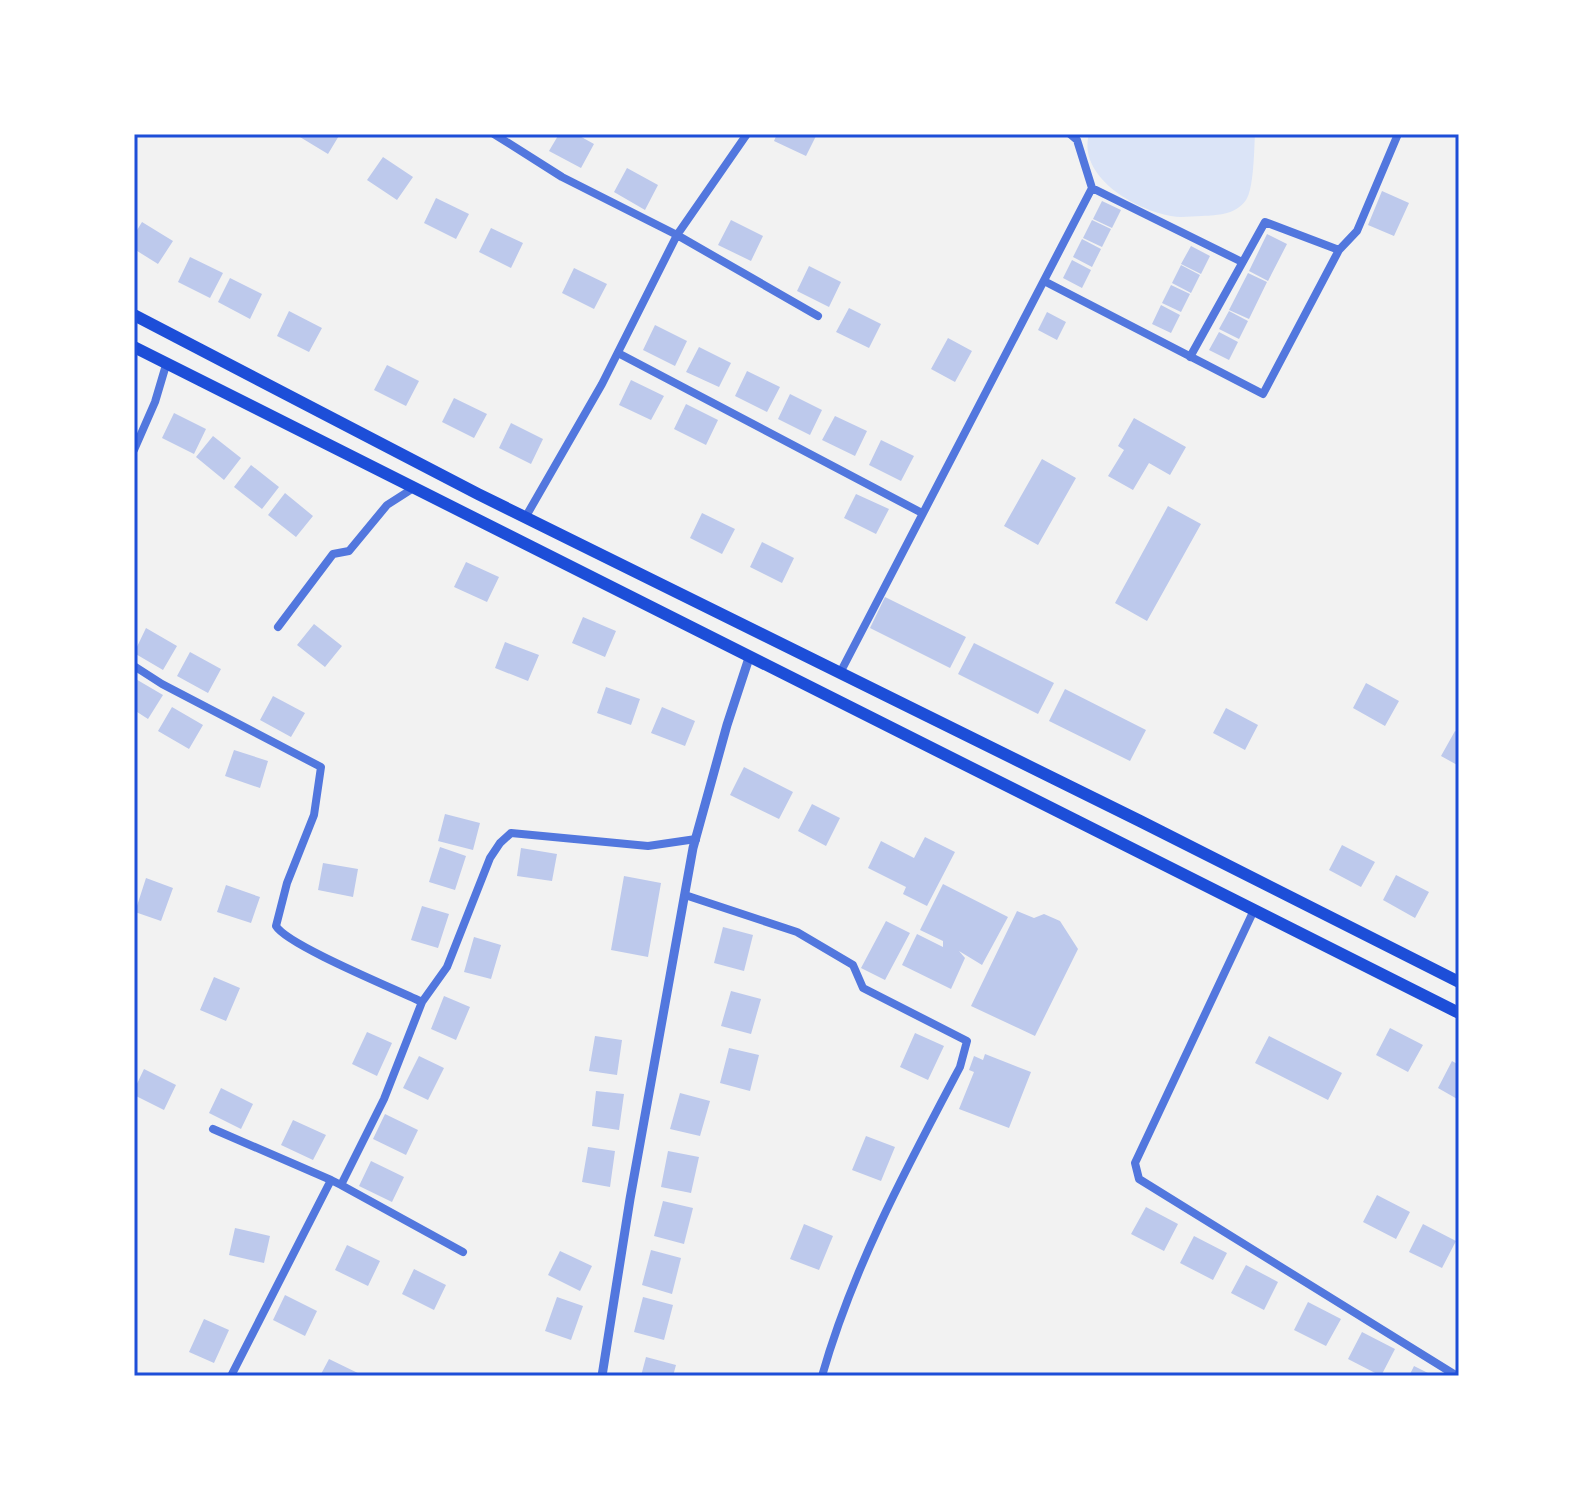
<svg xmlns="http://www.w3.org/2000/svg" width="1593" height="1510" font-family="Helvetica,sans-serif">
<style>
.green{fill:#dbe4f7}
.building{fill:#bdc9ec}
.lines{fill:none;stroke-linecap:round;stroke-linejoin:round}
.minor{stroke:#5277de;stroke-width:8}
.tertiary{stroke:#5277de;stroke-width:9}
.trunk{stroke:#1d4ed8;stroke-width:12}
.neatline{fill:none;stroke:#1d4ed8;stroke-width:3}
</style>
<rect width="100%" height="100%" fill="#f2f2f2"/>
<!-- green -->
<path class="green" d="M1089 134H1255C1254 150 1254 188 1246 200 1235 215 1218 215 1202 216 1192 216 1181 218 1171 216 1136 210 1077 177 1089 134Z"/>
<!-- building -->
<path class="building" d="M295 134H340L328 154Z
M559 134H576L594 144 581 168 549 151Z
M777 134H817L806 156 774 141Z
M383 157 413 177 397 200 367 180Z
M627 168 658 185 645 210 614 192Z
M1382 191 1409 203 1394 236 1368 225Z
M436 198 469 214 456 239 424 223Z
M1102 201 1121 210 1112 228 1093 219Z
M731 220 763 236 751 261 718 245Z
M1092 220 1111 229 1102 247 1083 238Z
M142 222 173 241 158 264 134 249V235Z
M491 228 523 243 511 268 479 252Z
M1267 234 1287 244 1268 281 1249 271Z
M1082 239 1101 249 1092 267 1073 257Z
M1191 246 1210 256 1201 274 1181 264Z
M190 257 223 273 210 298 178 282Z
M1072 260 1091 270 1082 288 1063 278Z
M1181 265 1200 275 1191 293 1172 283Z
M809 266 841 282 829 307 797 291Z
M574 268 607 284 594 309 562 293Z
M1248 273 1267 282 1249 319 1229 310Z
M230 278 262 294 250 319 218 302Z
M1171 285 1190 294 1181 312 1162 303Z
M1161 305 1180 315 1171 333 1152 324Z
M849 308 881 324 869 348 836 332Z
M289 311 322 328 309 352 277 336Z
M1229 311 1248 321 1239 339 1219 329Z
M1047 312 1066 322 1057 340 1038 330Z
M655 325 687 341 675 366 643 350Z
M1219 332 1238 342 1229 360 1209 350Z
M948 338 972 351 955 382 931 369Z
M699 347 731 363 719 387 686 372Z
M387 365 419 381 406 406 374 390Z
M747 371 780 387 767 412 735 396Z
M631 380 664 396 651 420 619 405Z
M790 394 822 410 810 435 778 419Z
M454 398 487 414 474 438 442 422Z
M686 404 718 420 706 445 674 429Z
M174 413 206 429 194 454 162 438Z
M835 416 867 431 855 456 822 440Z
M1134 418 1186 447 1170 475 1149 463 1133 490 1108 476 1124 450 1118 446Z
M511 423 543 439 531 464 499 448Z
M213 436 241 458 224 480 196 457Z
M881 440 914 456 901 481 869 465Z
M1042 459 1076 478 1038 545 1004 526Z
M251 465 279 487 262 509 234 487Z
M285 493 313 516 296 537 268 515Z
M856 494 889 509 876 534 844 518Z
M1168 506 1201 524 1147 621 1115 603Z
M702 513 735 529 722 554 690 538Z
M762 542 794 558 782 583 750 567Z
M466 562 499 577 487 602 454 587Z
M885 597 966 637 950 668 870 628Z
M583 617 616 631 605 657 572 643Z
M314 624 342 646 325 667 297 645Z
M146 628 177 646 163 670 134 653Z
M505 642 539 655 528 681 495 668Z
M974 643 1054 683 1038 714 958 674Z
M190 652 221 669 208 693 177 676Z
M134 678 163 695 148 719 134 710Z
M1366 683 1399 701 1385 726 1353 708Z
M606 687 640 699 631 725 597 713Z
M1065 689 1146 730 1130 761 1049 721Z
M273 696 305 713 291 737 260 720Z
M172 707 203 725 189 749 158 731Z
M662 707 695 721 685 746 651 733Z
M1226 708 1258 725 1245 750 1213 733Z
M1455 731 1459 733V766L1441 756Z
M234 750 268 761 260 788 225 776Z
M744 767 793 792 779 819 730 795Z
M812 804 840 818 826 846 798 831Z
M445 814 480 823 473 850 438 841Z
M925 837 955 852 927 906 903 894 906 887 868 868 881 841 914 858Z
M1342 845 1375 862 1361 887 1329 870Z
M440 847 466 856 455 890 429 882Z
M521 848 557 854 552 881 517 876Z
M323 863 358 869 353 897 318 890Z
M1396 875 1429 892 1415 918 1383 900Z
M624 876 661 883 648 957 611 950Z
M146 878 173 888 161 921 135 912Z
M943 884 1008 917 982 965 959 951 965 958 951 989 902 965 917 934 943 947V941L920 930Z
M226 885 260 897 251 923 217 912Z
M422 906 449 914 438 948 411 940Z
M1017 911 1034 918 1044 914 1060 921 1078 949 1035 1036 971 1006Z
M886 921 910 933 885 980 861 968Z
M723 927 753 935 744 971 714 963Z
M474 937 501 945 491 979 464 972Z
M214 977 240 988 226 1021 200 1010Z
M731 991 761 999 751 1034 721 1026Z
M444 996 470 1007 456 1040 431 1029Z
M1390 1028 1423 1045 1408 1072 1376 1055Z
M367 1032 392 1043 377 1076 352 1064Z
M915 1033 944 1046 928 1080 900 1067Z
M595 1036 622 1040 617 1075 589 1071Z
M1269 1036 1342 1073 1328 1100 1255 1063Z
M729 1048 759 1055 750 1091 720 1083Z
M985 1054 1031 1072 1009 1128 959 1109 974 1072 969 1070 974 1056 983 1060Z
M419 1056 444 1068 428 1100 403 1088Z
M1452 1061 1459 1065V1100L1438 1088Z
M144 1069 176 1085 164 1110 134 1095V1090Z
M221 1088 253 1104 241 1129 209 1113Z
M596 1091 624 1094 619 1130 592 1126Z
M680 1093 710 1101 700 1136 670 1129Z
M385 1114 418 1130 406 1155 373 1139Z
M293 1120 326 1135 313 1160 281 1145Z
M866 1136 895 1147 881 1181 852 1170Z
M588 1147 615 1151 610 1187 582 1182Z
M668 1151 699 1157 691 1193 661 1187Z
M371 1161 404 1177 392 1202 359 1186Z
M1377 1195 1410 1212 1396 1239 1363 1222Z
M663 1201 693 1208 684 1244 654 1236Z
M1146 1207 1178 1224 1164 1251 1131 1234Z
M804 1224 833 1236 819 1270 790 1259Z
M1423 1224 1456 1241 1442 1268 1409 1252Z
M235 1228 270 1236 264 1263 229 1255Z
M1194 1236 1227 1253 1213 1280 1180 1263Z
M347 1245 380 1261 368 1286 335 1270Z
M651 1250 681 1258 672 1294 642 1285Z
M560 1251 592 1266 580 1291 548 1275Z
M1246 1265 1278 1282 1264 1310 1231 1293Z
M414 1269 446 1285 434 1310 402 1294Z
M285 1295 317 1311 305 1336 273 1320Z
M557 1297 583 1306 571 1340 545 1331Z
M643 1297 673 1305 664 1340 634 1332Z
M1308 1302 1341 1319 1326 1346 1294 1330Z
M204 1319 229 1330 214 1363 189 1352Z
M1362 1332 1395 1349 1381 1376 1348 1359Z
M646 1357 676 1365 673 1376H641Z
M329 1359 364 1376H320Z
M1414 1366 1434 1376H1409Z"/>
<g class="lines">
<!-- minor -->
<path class="minor" d="M494 134 562 177 677 235 818 316
M1092 188 1242 262
M1044 281 1263 394 1339 250
M618 353 922 513
M1190 357 1265 222 1339 250 1357 231 1398 134
M134 450 155 402 166 365
M525 518 602 384 677 235 747 134
M278 627 333 554 349 551 387 505 412 489
M134 666 162 684 321 767 314 815 287 883 276 926C287 945 395 989 422 1002
M840 673 1092 188 1077 140 1070 134
M685 895 797 932 853 965 863 988 967 1041 960 1067C907 1167 853 1267 822 1376
M1254 910 1135 1163 1139 1179 1457 1376
M213 1129 331 1180
M463 1252 341 1185 384 1099 422 1002 447 967 490 858 500 843 511 833 648 846 696 839
M231 1376 331 1180 341 1185"/>
<!-- tertiary -->
<path class="tertiary" d="M602 1376 630 1199 693 848 727 725 749 658"/>
<!-- trunk -->
<path class="trunk" d="M134 315 478 494 1140 821 1459 982
M134 347 1459 1013"/>
</g>
<!-- border -->
<rect width="1593" height="1510" fill="none" stroke="#ffffff" stroke-width="272"/>
<rect x="136" y="136" width="1321" height="1238" class="neatline"/>
</svg>
